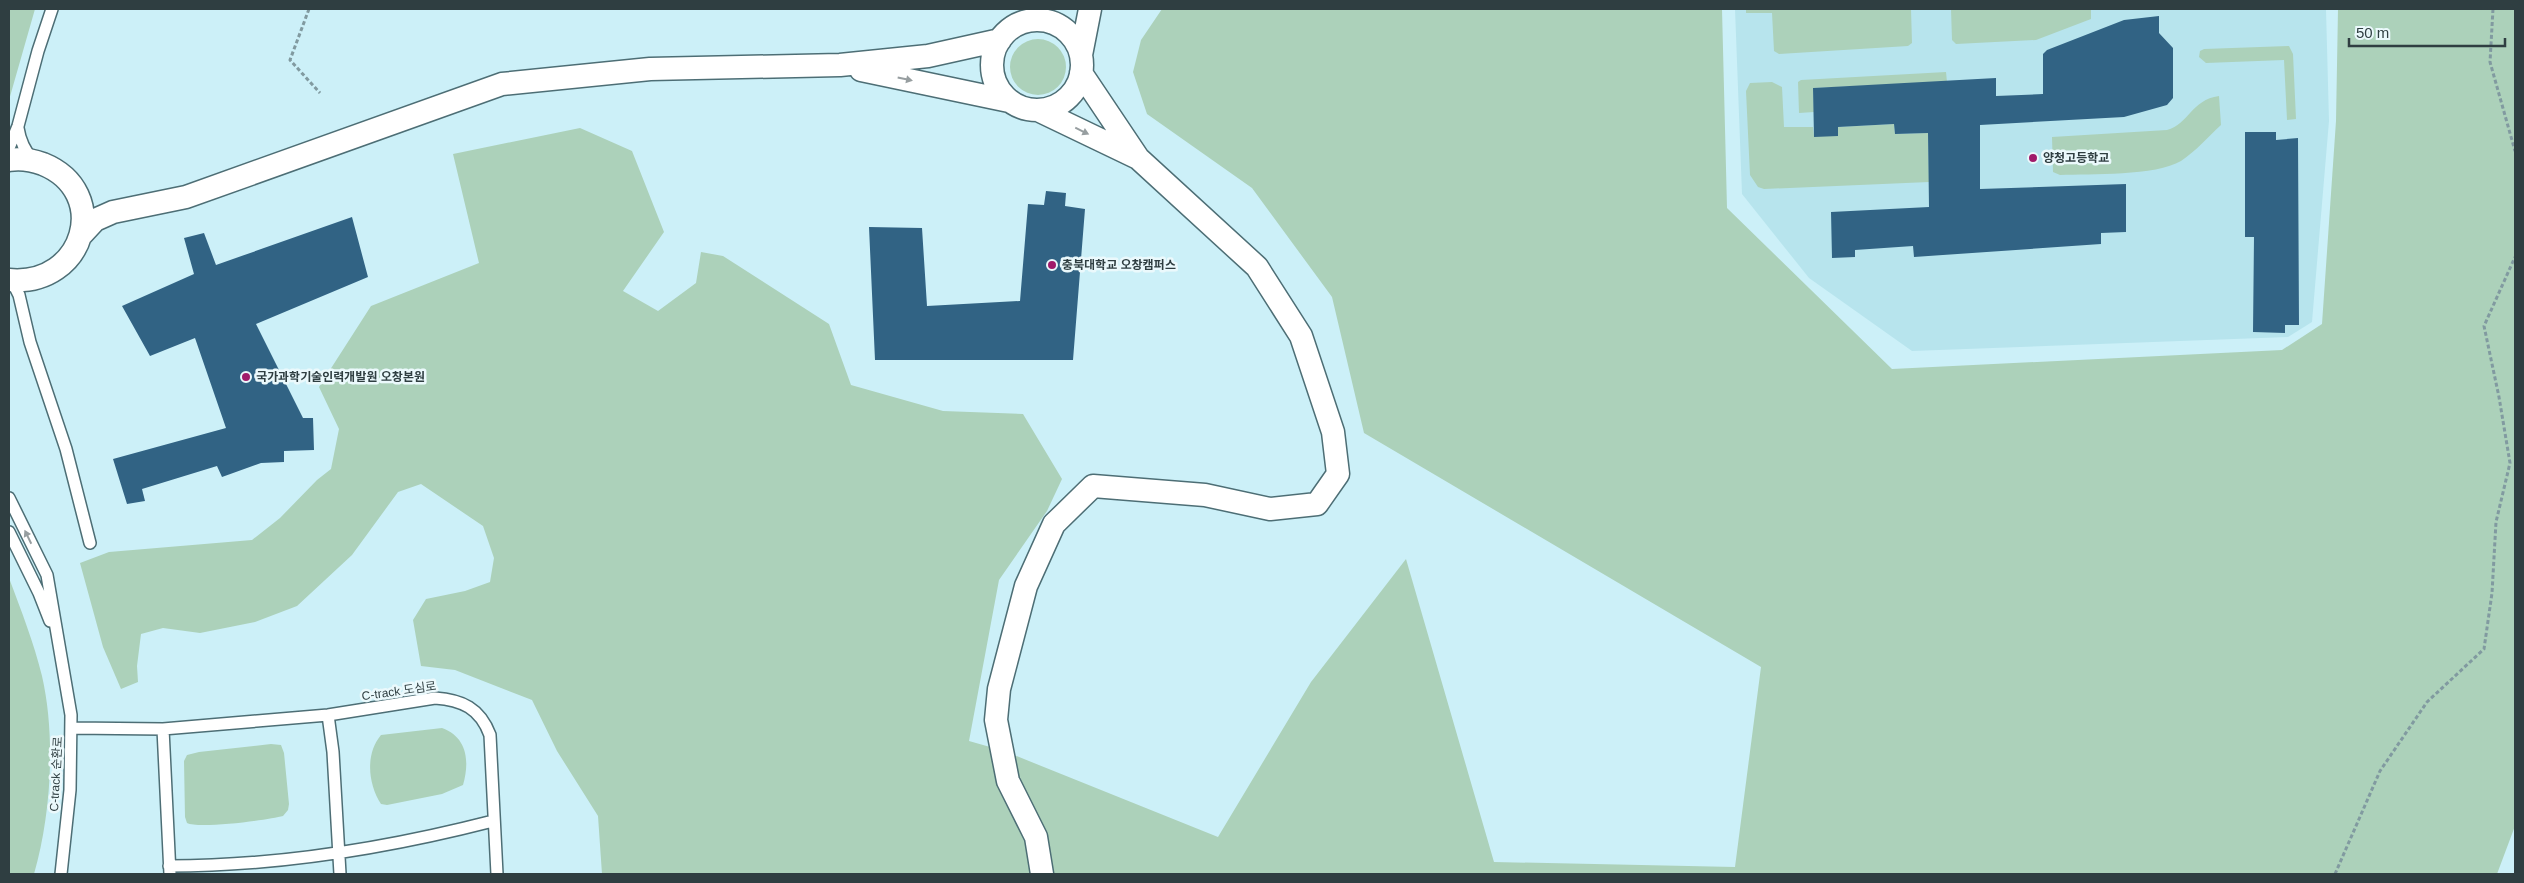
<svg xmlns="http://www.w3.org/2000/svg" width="2524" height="883" font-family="Arial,'Noto Sans KR',sans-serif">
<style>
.built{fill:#b7e4ed}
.green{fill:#acd1ba}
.building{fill:#316384}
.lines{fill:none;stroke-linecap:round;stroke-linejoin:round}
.service-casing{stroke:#4d6e75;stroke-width:14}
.minor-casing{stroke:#4d6e75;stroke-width:25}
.path{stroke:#819aa0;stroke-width:3;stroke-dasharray:4 2.5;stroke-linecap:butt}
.service{stroke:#fff;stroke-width:11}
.minor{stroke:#fff;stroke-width:22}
.oneway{fill:#979ea0}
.poi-dot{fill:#a01b6a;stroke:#ebf9fc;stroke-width:2}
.labels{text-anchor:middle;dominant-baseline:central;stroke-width:5;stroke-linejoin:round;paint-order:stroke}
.poi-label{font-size:12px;font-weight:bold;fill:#2f3e41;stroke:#ebf9fc;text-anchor:start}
.street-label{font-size:12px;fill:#2f3e41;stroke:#ebf9fc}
</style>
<rect width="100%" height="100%" fill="#ccf0f8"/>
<!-- built -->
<path class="built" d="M1735 9H2326L2329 121 2312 322 2288 337 1912 351 1809 278 1742 194Z"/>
<!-- green -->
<path class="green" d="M9 9H35L9 100Z
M1162 9H1722L1727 208 1892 369 2282 350 2322 324 2336 121 2338 9H2515V826L2497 874H602L598 816 557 751 532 700 455 670 421 666 413 620 426 599 465 591 490 582 494 558 483 526 421 484 398 492 352 555 297 606 255 622 200 633 163 628 141 634 137 666 138 682 121 689 103 647 80 563 109 552 252 540 280 518 317 480 331 469 339 429 319 387 371 306 479 263 453 154 580 128 632 151 664 232 623 291 658 311 696 283 701 252 723 256 829 324 851 385 943 411 1023 414 1062 479 1047 511 999 580 969 741 1004 751 1218 837 1311 682 1406 559 1494 862 1735 867 1761 667 1364 433 1332 297 1252 188 1147 114 1133 72 1141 40Z
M1746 9H1911L1912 43 1908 46 1779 54 1774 51 1772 13H1746Z
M1951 9H2091V19L2036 40 1956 44 1952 40Z
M1010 67a28 28 0 1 1 56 0a28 28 0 1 1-56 0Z
M2289 46 2293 54 2296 119 2287 120 2284 60 2206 63 2199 57 2200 51 2204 49Z
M1946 72 1947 82 1813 88 1814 112 1799 113 1798 82 1801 80Z
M1772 82 1782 87 1784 127H1813L1814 136H1838V127L1894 124 1895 134 1928 133 1929 182 1764 189 1758 187 1750 175 1746 91 1750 83Z
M2219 96 2221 125C2208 137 2196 151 2181 161 2156 176 2090 174 2060 175L2053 172 2052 137 2167 130C2189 124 2191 100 2219 96Z
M9 578C21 610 34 643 42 676 56 737 51 815 34 874H9Z
M442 728C467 737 470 761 463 785L442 794 387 805 381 804C368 784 365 754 381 735Z
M271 744 281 745 284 753 289 804 288 810 283 816C268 820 199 829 187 823L185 817 184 761 187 755 199 752Z"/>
<!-- building -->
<path class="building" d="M2159 16V33L2173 48V98L2167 105 2124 117 1980 125V189L2126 184V232L2101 233V244L1914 257 1913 246 1855 250V257L1832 258 1831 212 1929 207 1928 133 1895 134 1894 124 1838 127V136L1814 137 1813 88 1996 78V96L2043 94V54L2047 50 2124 20Z
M2245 132H2276V140L2298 138 2299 325H2285V333L2253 332 2254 237H2245Z
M1046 191 1066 193 1065 206 1085 209 1073 360H875L869 227 922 228 927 306 1020 301 1028 204 1044 205Z
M352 217 368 277 256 324 303 418H313L314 450 284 451V462L261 463 222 477 217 466 142 489 145 501 127 504 113 459 226 428 195 338 150 356 122 306 194 274 184 238 204 233 216 265Z"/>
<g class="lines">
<!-- service casing -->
<g class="service-casing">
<path id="service" d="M18 128C20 141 24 150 33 160
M9 148 18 126 38 51 52 9
M9 283 15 287 19 295 30 342 66 449 90 543
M9 498 47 575 71 715 70 790 61 874
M9 532 39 593 50 621
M328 715 333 752 340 874
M72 728 163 729 328 715 435 698C462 700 480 708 490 735L497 874
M163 729 170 874
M169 866C278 866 388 848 493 821"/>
</g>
<!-- minor casing -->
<g class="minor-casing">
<path id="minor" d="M992 65a45 45 0 1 1 90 0a45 45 0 1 1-90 0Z
M1081 55 1090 9
M861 70 1009 101
M1038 110 1138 158
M9 160C20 158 32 160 43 164 112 192 85 287 9 280
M82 234 95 220 113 212 186 197 502 84 650 69 840 65 928 56 1000 40
M1042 874 1036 837 1008 781 996 720 999 689 1026 586 1054 524 1093 486 1205 495 1270 509 1317 504 1338 474 1333 432 1301 336 1257 267 1138 158 1081 73"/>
</g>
<!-- path -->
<path class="path" d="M309 9 290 60 320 93
M2493 9 2490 62 2515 151
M2335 874 2380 771 2427 702 2484 649 2492 593 2496 522 2510 463 2499 397 2484 326 2515 257"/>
<!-- service -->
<use href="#service" class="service"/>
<!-- minor -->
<use href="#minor" class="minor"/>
</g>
<!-- one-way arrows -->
<defs><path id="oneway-solid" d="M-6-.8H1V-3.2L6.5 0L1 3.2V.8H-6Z" transform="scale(1.25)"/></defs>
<g class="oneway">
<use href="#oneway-solid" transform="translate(905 79) rotate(12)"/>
<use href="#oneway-solid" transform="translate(1082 131) rotate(26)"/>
<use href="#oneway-solid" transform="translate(28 537) rotate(-116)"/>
</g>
<!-- markers -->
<g class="poi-dot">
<circle cx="2033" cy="158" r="5"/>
<circle cx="1052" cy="265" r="5"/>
<circle cx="246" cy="377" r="5"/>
</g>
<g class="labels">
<!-- poi labels -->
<g class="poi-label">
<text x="2043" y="158">양청고등학교</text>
<text x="1062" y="265">충북대학교 오창캠퍼스</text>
<text x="256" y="377">국가과학기술인력개발원 오창본원</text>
</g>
<!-- street labels -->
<g class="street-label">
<text transform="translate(399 691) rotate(-8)">C-track 도심로</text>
<text transform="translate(56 774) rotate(-87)">C-track 순환로</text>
</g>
</g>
<!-- border -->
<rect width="2524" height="883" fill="none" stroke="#2f3e41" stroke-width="20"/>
<!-- scale -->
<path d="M2349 38v8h156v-8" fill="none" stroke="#2f3e41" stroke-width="2.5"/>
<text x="2356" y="38" font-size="15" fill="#2f3e41" stroke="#ebf9fc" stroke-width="4" paint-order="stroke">50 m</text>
</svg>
